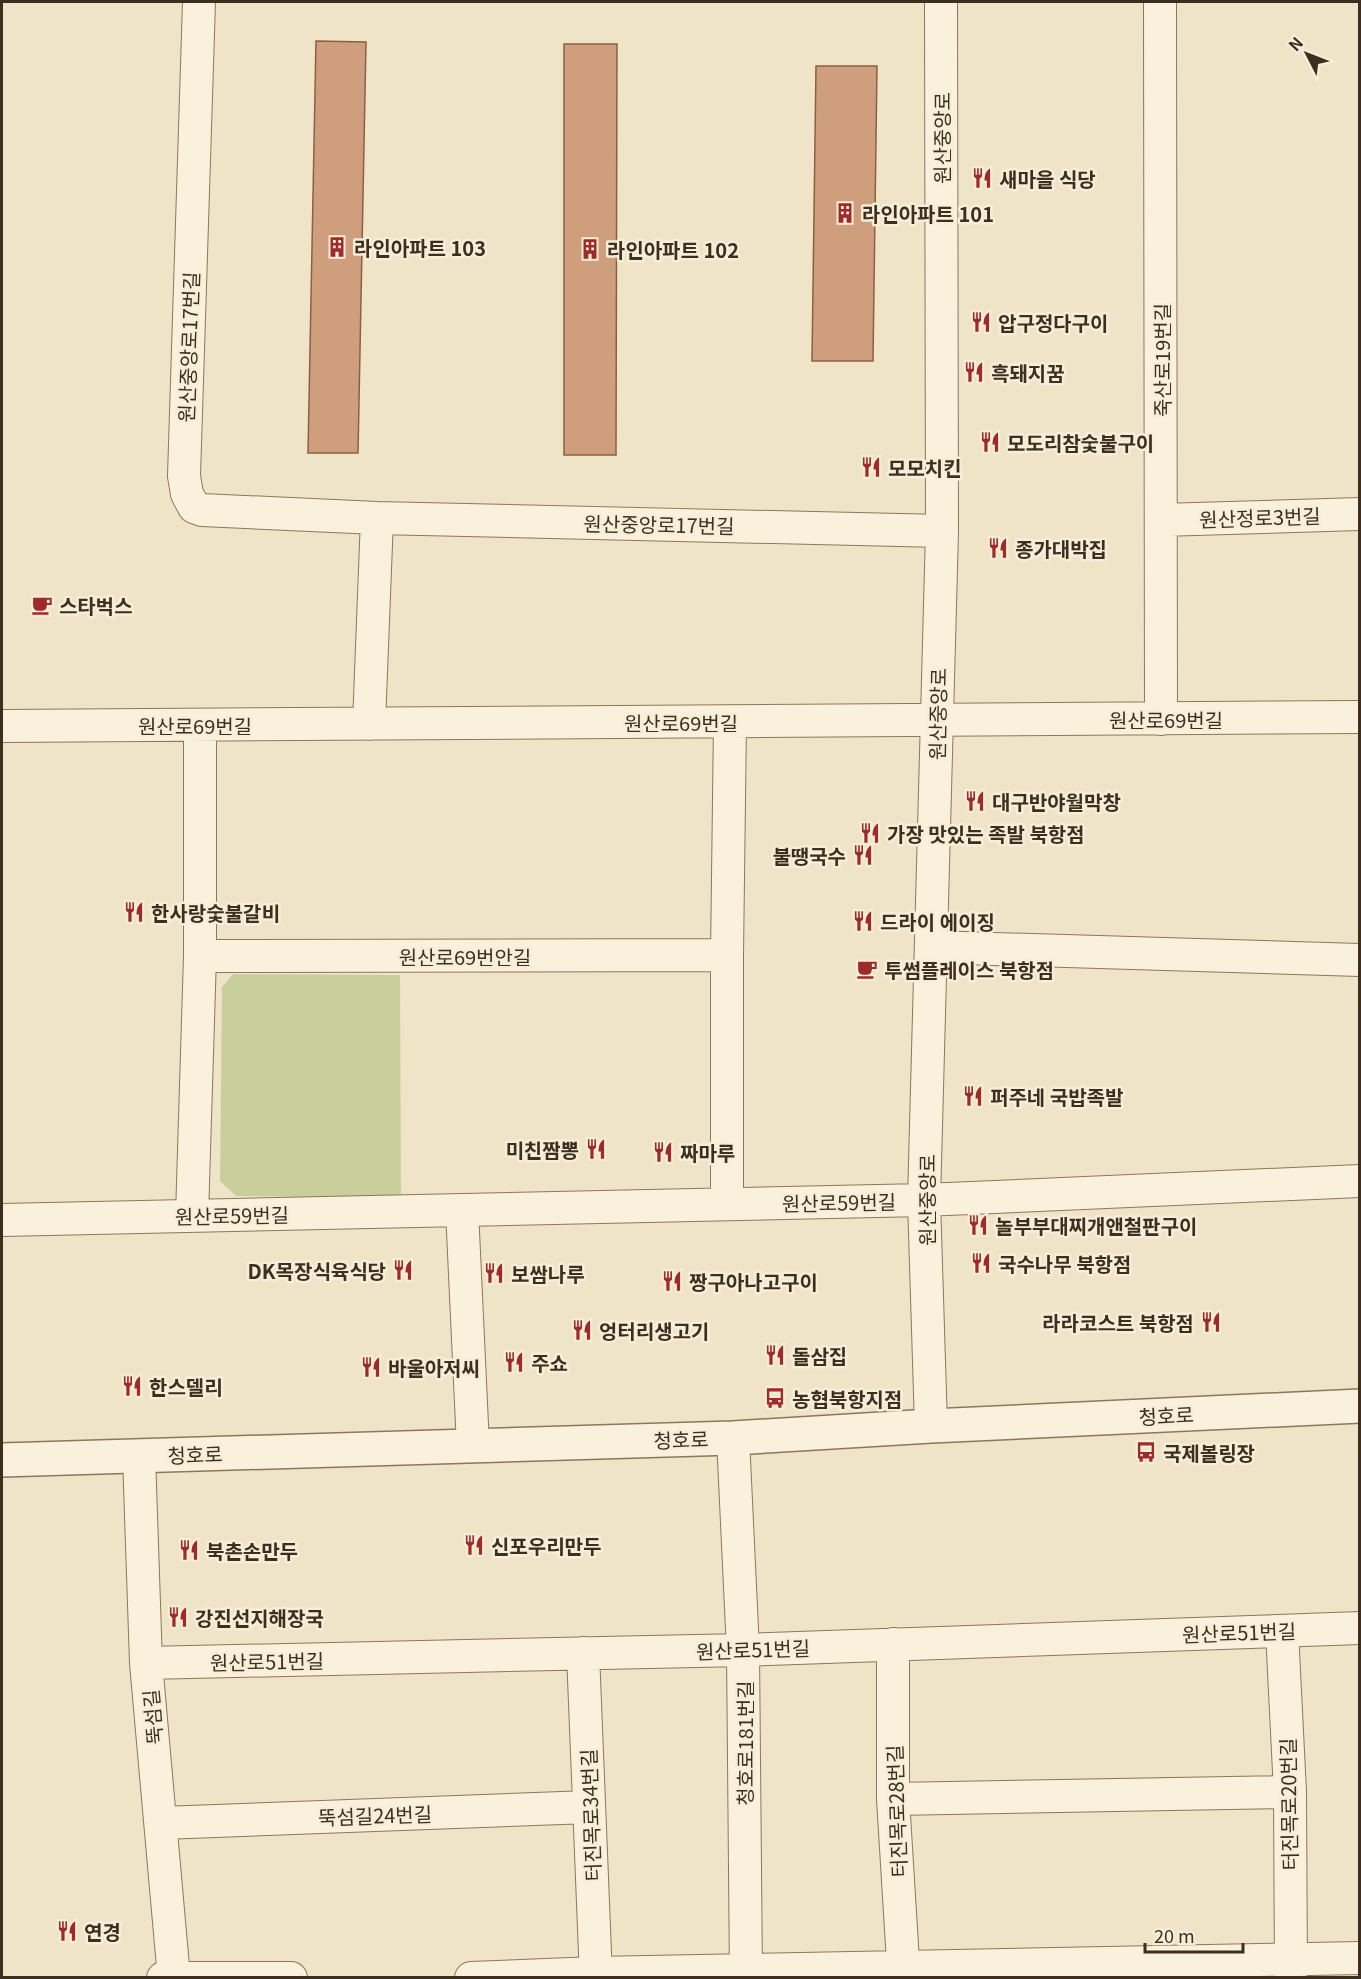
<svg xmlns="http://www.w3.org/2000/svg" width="1361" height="1979" font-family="Georgia,'Noto Sans KR',serif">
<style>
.green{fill:#c9cf9b}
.building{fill:#cf9f7d;stroke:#8d5f41;stroke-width:1.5}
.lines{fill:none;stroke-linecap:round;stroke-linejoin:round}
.minor-casing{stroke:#8d765c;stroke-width:34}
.tertiary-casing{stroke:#8d765c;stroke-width:36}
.minor{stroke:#faf1dc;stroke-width:32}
.tertiary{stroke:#faf1dc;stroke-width:33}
.labels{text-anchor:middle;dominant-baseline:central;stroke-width:5;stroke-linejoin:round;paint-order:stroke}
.street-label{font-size:20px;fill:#3d2e20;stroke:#f7eed8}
.poi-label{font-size:20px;font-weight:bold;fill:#3d2e20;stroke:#f7eed8;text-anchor:start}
</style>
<rect width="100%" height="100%" fill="#f0e4c8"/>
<!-- green -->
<path class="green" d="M233 974 400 975 401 1198 236 1196 220 1181 222 987Z"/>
<!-- building -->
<path class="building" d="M316 41 366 42 358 453H308Z
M564 44H617L616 455H564Z
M816 66H877L873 361H812Z"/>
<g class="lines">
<!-- minor casing -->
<g class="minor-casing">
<path id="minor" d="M199 2 184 476 187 494 194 507 202 510 377 518 942 531
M1160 2 1161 719
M1161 520 1360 514
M369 724 377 518
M2 726 1360 717
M931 947 1360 960
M200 956 727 955
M727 1204V955L730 722
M462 1210 473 1446
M192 1216 200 956V725
M2 1220 924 1200 1360 1181
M931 1426 924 1200 942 531 941 2
M733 1438 743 1650 746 1978
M139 1456 146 1663 174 1978
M1282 1631 1290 1792 1291 1978
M893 1644V1799L904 1978
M583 1653 596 1978
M146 1663 743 1650 1360 1628
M893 1799 1290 1792
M162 1823 589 1807
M163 1978H291
M471 1978 596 1973 1360 1958"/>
</g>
<!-- tertiary casing -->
<g class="tertiary-casing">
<path id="tertiary" d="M2 1460 733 1438 931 1426 1360 1406"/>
</g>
<!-- minor -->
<use href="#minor" class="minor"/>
<!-- tertiary -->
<use href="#tertiary" class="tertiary"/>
</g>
<!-- icons -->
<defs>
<g id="restaurant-bare" transform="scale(1.62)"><path d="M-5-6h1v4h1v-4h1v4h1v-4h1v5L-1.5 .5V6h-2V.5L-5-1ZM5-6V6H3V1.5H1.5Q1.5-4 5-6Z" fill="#9e2a2b" stroke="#f7eed8" stroke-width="2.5" paint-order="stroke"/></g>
<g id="building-bare" transform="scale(1.62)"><path d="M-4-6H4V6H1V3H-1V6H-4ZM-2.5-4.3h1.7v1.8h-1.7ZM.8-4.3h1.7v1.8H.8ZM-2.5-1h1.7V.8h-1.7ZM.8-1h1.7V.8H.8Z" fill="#9e2a2b" stroke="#f7eed8" stroke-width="2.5" paint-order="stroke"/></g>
<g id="cafe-bare" transform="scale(1.62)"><path d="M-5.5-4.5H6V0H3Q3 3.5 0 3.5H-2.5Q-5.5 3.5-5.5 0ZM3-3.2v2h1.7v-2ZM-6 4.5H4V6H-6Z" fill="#9e2a2b" stroke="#f7eed8" stroke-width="2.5" paint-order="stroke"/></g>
<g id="bus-bare" transform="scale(1.62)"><path d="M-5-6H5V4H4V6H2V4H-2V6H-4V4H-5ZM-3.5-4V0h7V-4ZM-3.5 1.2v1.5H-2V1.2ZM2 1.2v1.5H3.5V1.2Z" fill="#9e2a2b" stroke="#f7eed8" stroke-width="2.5" paint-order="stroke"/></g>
</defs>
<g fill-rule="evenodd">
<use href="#restaurant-bare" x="982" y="178"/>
<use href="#building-bare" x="845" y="213"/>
<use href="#building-bare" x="337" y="247"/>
<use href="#building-bare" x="590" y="249"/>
<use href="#restaurant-bare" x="981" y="322"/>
<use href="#restaurant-bare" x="974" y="372"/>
<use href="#restaurant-bare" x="990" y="442"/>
<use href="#restaurant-bare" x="871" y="467"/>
<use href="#restaurant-bare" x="998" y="548"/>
<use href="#cafe-bare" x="42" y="605"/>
<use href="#restaurant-bare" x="975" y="801"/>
<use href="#restaurant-bare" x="870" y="833"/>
<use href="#restaurant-bare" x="863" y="855"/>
<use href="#restaurant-bare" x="134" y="912"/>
<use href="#restaurant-bare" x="863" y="921"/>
<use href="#cafe-bare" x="867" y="969"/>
<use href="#restaurant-bare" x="973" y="1096"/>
<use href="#restaurant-bare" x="596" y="1149"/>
<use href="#restaurant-bare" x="663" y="1152"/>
<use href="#restaurant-bare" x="978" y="1225"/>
<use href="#restaurant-bare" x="981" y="1263"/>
<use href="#restaurant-bare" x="403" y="1270"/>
<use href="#restaurant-bare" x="494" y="1273"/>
<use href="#restaurant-bare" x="672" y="1281"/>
<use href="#restaurant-bare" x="1211" y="1322"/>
<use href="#restaurant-bare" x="582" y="1330"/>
<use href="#restaurant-bare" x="775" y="1355"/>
<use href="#restaurant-bare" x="514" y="1362"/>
<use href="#restaurant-bare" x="371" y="1367"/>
<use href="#restaurant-bare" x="132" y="1386"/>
<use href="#bus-bare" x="775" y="1398"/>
<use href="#bus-bare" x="1146" y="1452"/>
<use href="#restaurant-bare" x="474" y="1545"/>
<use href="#restaurant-bare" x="189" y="1550"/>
<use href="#restaurant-bare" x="178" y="1617"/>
<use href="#restaurant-bare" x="67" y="1931"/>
</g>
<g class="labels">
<!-- street labels -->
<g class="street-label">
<text transform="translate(941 138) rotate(-90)">원산중앙로</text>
<text transform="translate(188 347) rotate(-88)">원산중앙로17번길</text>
<text transform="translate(1161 360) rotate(-90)">죽산로19번길</text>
<text transform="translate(1260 517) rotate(-2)">원산정로3번길</text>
<text transform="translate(659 524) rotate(1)">원산중앙로17번길</text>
<text transform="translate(937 714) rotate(-89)">원산중앙로</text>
<text x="1166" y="719">원산로69번길</text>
<text x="681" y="722">원산로69번길</text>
<text x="195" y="725">원산로69번길</text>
<text x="465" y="956">원산로69번안길</text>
<text transform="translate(926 1200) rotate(-90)">원산중앙로</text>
<text transform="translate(839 1202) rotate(-1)">원산로59번길</text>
<text transform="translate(232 1215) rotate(-1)">원산로59번길</text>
<text transform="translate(1166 1415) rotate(-3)">청호로</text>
<text transform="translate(681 1439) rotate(-2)">청호로</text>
<text transform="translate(195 1454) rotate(-2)">청호로</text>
<text transform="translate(1239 1632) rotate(-2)">원산로51번길</text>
<text transform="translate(753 1649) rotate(-2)">원산로51번길</text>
<text transform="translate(267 1661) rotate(-1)">원산로51번길</text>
<text transform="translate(152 1717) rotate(-95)">뚝섬길</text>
<text transform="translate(744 1743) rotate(-90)">청호로181번길</text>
<text transform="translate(1288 1804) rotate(-91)">터진목로20번길</text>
<text transform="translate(896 1811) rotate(-92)">터진목로28번길</text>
<text transform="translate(375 1815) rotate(-2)">뚝섬길24번길</text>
<text transform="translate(590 1815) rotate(-92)">터진목로34번길</text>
</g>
<!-- poi labels -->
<g class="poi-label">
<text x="999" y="178">새마을 식당</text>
<text x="862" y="213">라인아파트 101</text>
<text x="354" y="247">라인아파트 103</text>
<text x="607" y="249">라인아파트 102</text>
<text x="998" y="322">압구정다구이</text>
<text x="991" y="372">흑돼지꿈</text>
<text x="1007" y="442">모도리참숯불구이</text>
<text x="888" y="467">모모치킨</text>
<text x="1015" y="548">종가대박집</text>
<text x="59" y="605">스타벅스</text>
<text x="992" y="801">대구반야월막창</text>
<text x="887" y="833">가장 맛있는 족발 북항점</text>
<text x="846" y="855" text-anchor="end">불땡국수</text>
<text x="151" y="912">한사랑숯불갈비</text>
<text x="880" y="921">드라이 에이징</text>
<text x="884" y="969">투썸플레이스 북항점</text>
<text x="990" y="1096">퍼주네 국밥족발</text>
<text x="579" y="1149" text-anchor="end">미친짬뽕</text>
<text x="680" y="1152">짜마루</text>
<text x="995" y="1225">놀부부대찌개앤철판구이</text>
<text x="998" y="1263">국수나무 북항점</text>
<text x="386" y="1270" text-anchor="end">DK목장식육식당</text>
<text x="511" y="1273">보쌈나루</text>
<text x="689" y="1281">짱구아나고구이</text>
<text x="1194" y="1322" text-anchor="end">라라코스트 북항점</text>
<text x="599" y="1330">엉터리생고기</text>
<text x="792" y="1355">돌삼집</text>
<text x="531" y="1362">주쇼</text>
<text x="388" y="1367">바울아저씨</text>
<text x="149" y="1386">한스델리</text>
<text x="792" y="1398">농협북항지점</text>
<text x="1163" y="1452">국제볼링장</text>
<text x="491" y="1545">신포우리만두</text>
<text x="206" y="1550">북촌손만두</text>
<text x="195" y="1617">강진선지해장국</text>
<text x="84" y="1931">연경</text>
</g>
</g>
<!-- border -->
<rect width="1361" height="1979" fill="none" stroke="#3d2e20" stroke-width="6"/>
<!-- north arrow -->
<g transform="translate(1307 54) rotate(312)" stroke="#f7eed8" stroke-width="4.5" paint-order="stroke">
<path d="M0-4.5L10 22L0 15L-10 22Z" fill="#3d2e20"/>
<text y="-9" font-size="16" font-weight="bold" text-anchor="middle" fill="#3d2e20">N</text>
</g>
<!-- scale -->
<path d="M1145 1943v9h98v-9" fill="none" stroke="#3d2e20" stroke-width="3"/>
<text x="1154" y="1943" font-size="18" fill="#3d2e20" stroke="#f7eed8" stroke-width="4.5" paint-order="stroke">20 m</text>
</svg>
